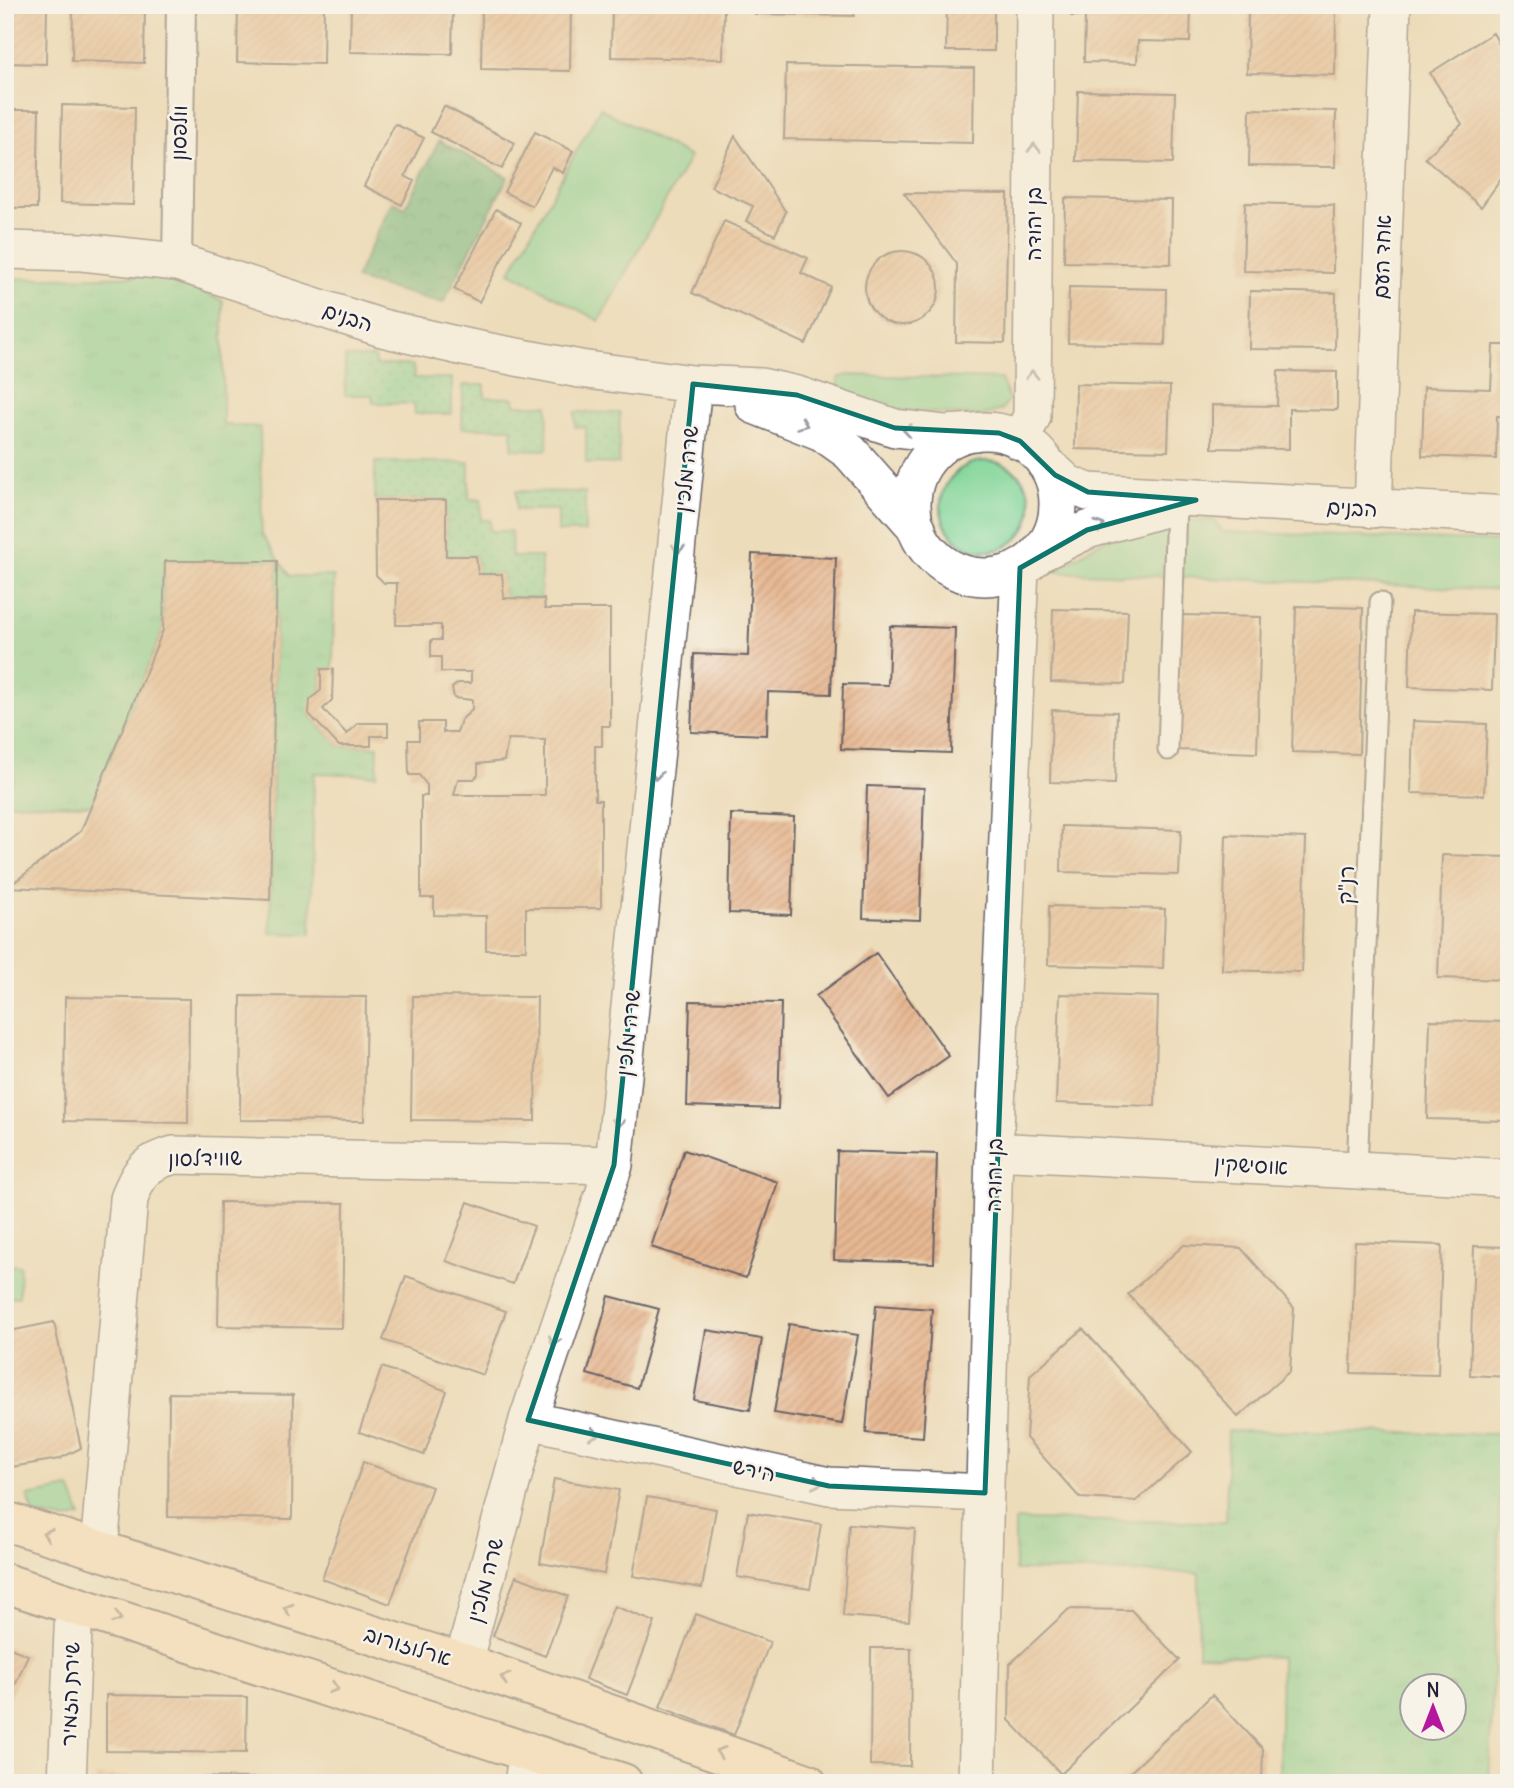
<svg xmlns="http://www.w3.org/2000/svg" width="1514" height="1788" font-family="Delius,'Playpen Sans Hebrew',sans-serif">
<style>
.grass{fill:#81d699;stroke:#527c6a;stroke-width:2}
.forest{fill:url(#forest-crowns);stroke:#456c5e;stroke-width:2}
.park{fill:url(#park-tufts);stroke:#527c6a;stroke-width:2;fill-rule:evenodd}
.garden{fill:url(#garden-dots);stroke:#527c6a;stroke-width:2}
.building{fill:url(#building-hatch);fill-rule:evenodd}
.lines{fill:none;stroke-linecap:round;stroke-linejoin:round}
.service-casing{stroke:#696367;stroke-width:23}
.pedestrian-casing{stroke:#696367;stroke-width:32}
.minor-casing{stroke:#696367;stroke-width:40}
.secondary-casing{stroke:#696367;stroke-width:42}
.service{stroke:#fff;stroke-width:19}
.pedestrian{stroke:#fff;stroke-width:28}
.minor{stroke:#fff;stroke-width:37}
.secondary{stroke:#fde5c5;stroke-width:38}
.oneway{stroke:#9c9ca7}
.oneway2{stroke:#9a8d87}
.marked{fill:none;stroke:#0f766e;stroke-width:5;stroke-linejoin:round}
.labels{text-anchor:middle;dominant-baseline:central;stroke-width:5;stroke-linejoin:round;paint-order:stroke}
.street-label{font-size:21px;fill:#22223b;stroke:#f7f3e8}
</style>
<defs>
<pattern id="forest-crowns" width="20" height="18" patternUnits="userSpaceOnUse" patternTransform="scale(1.75)"><rect width="20" height="18" fill="#68b781"/><path d="M2 6a3 3 0 1 1 6 0M12 15a3 3 0 1 1 6 0" fill="none" stroke="#55946b"/></pattern>
<pattern id="park-tufts" width="24" height="20" patternUnits="userSpaceOnUse" patternTransform="scale(1.75)"><rect width="24" height="20" fill="#81d699"/><path d="M3 7l-1-3M5 7V3M7 7l1-3M15 17l-1-3M17 17v-4M19 17l1-3" fill="none" stroke="#6fb785"/></pattern>
<pattern id="garden-dots" width="8" height="8" patternUnits="userSpaceOnUse" patternTransform="scale(1.75)"><rect width="8" height="8" fill="#81d699"/><path d="M2 2h.1M6 6h.1" fill="none" stroke="#6fb785" stroke-width="1.8" stroke-linecap="round"/></pattern>
<pattern id="building-hatch" width="6" height="6" patternUnits="userSpaceOnUse" patternTransform="scale(1.75)"><rect width="6" height="6" fill="#e7b892"/><path d="M-1 1l2-2M0 6l6-6M5 7l2-2" fill="none" stroke="#c69e7f"/></pattern>
</defs>
<rect width="100%" height="100%" fill="#f7f3e8"/>
<filter id="ink" filterUnits="userSpaceOnUse"><feTurbulence type="fractalNoise" baseFrequency=".0143" numOctaves="2"/><feDisplacementMap in="SourceGraphic" scale="14" xChannelSelector="R" yChannelSelector="G"/><feConvolveMatrix kernelMatrix="1 2 1 2 8 2 1 2 1" color-interpolation-filters="sRGB"/></filter>
<filter id="wash" filterUnits="userSpaceOnUse"><feTurbulence type="fractalNoise" baseFrequency=".00686" numOctaves="4" result="noise"/><feDisplacementMap in="SourceGraphic" scale="28" xChannelSelector="R" yChannelSelector="G"/><feGaussianBlur stdDeviation="1.57" result="paint"/><feColorMatrix in="noise" values="0 0 0 0 0 0 0 0 0 0 0 0 0 0 0 0 0 1.4 0 .05"/><feComposite in="paint" operator="in"/></filter>
<g filter="url(#wash)">
<rect width="100%" height="100%" fill="#eddcba"/>
<!-- grass -->
<path class="grass" d="M600 108 690 157 599 321 510 272Z
M848 375 1001 379 1009 399 1002 410 982 416 879 409 839 388 838 378Z
M941 506a45 45 0 1 1 90 0a45 45 0 1 1-90 0Z
M1214 520 1223 532 1509 542V590L1053 572 1098 543 1159 521Z
M5 1265 20 1266 19 1297H5Z
M70 1488 81 1516 66 1520 34 1515 28 1496Z"/>
<!-- forest -->
<path class="forest" d="M439 141 508 177 443 303 355 279 392 202 405 208Z"/>
<!-- park -->
<path class="park" d="M148 276 181 283 223 301V425L260 427 262 534 290 576H334L333 669H321V690L309 714 339 746H378L377 775 314 773 311 934 270 933 277 561H165L163 630 92 805 5 803V279Z
M1228 1431 1503 1434 1489 1783 1339 1778 1338 1783H1279L1281 1657 1198 1655 1199 1573 1015 1570V1520L1226 1522ZM1412 1686H1454V1728H1412Z"/>
<!-- garden -->
<path class="garden" d="M345 357H375V365H413L414 378H452V414H415L414 404 373 403 372 395H345Z
M463 385H485V397L514 398 515 405H548L547 450 512 449V428H462Z
M575 412 620 413 619 464 586 463V427H575Z
M375 462H469V499L481 500V520H490V531H511L512 557H541V598H504L502 574H478L476 556H446V500H375Z
M516 491 585 492V532H558V510H516Z"/>
<g id="blocks">
<!-- building -->
<path class="building" d="M5 5H47L46 64 5 63Z
M73 5H145L144 63 72 61Z
M238 5H324L323 64 237 62Z
M351 5H453L452 54 350 52Z
M482 5H571L570 71 481 69Z
M612 5H724L723 59 611 57Z
M756 5H854V16L755 14Z
M947 5H994V51H946Z
M1071 5H1191L1190 42 1138 41 1137 63 1084 62 1085 16H1071Z
M1248 8 1336 10 1335 75 1247 73Z
M1493 33 1509 62V168L1481 207 1425 158 1462 124 1430 73Z
M786 65 974 68 973 143 784 139Z
M1078 91 1175 93 1173 163 1076 161Z
M62 105 135 107 133 205 60 203Z
M444 106 515 143 502 169 431 132Z
M1250 109 1336 111 1335 167 1249 166Z
M5 110H39L37 208H5Z
M395 124 424 138 405 176 414 181 402 205 364 186Z
M535 132 573 151 563 173 552 167 532 206 504 192Z
M735 136 786 212 775 235 746 221 753 206 711 187Z
M904 193 1008 194 1005 343 956 342 957 264Z
M1065 198 1172 200 1171 264 1064 262Z
M1245 203 1334 205 1333 273 1243 271Z
M496 209 521 223 479 302 454 289Z
M724 221 808 258 801 273 831 287 806 344 692 293Z
M865 288a37 37 0 1 1 74 0a37 37 0 1 1-74 0Z
M1069 287 1166 289 1165 345 1068 343Z
M1250 291 1336 293 1335 350 1249 349Z
M1493 345H1509V416H1497L1496 459 1422 456 1424 387 1491 389Z
M1278 371 1337 372V410L1289 409V449L1212 448V405L1277 406Z
M1076 384 1170 386 1168 451 1075 449Z
M375 500H446V556H476L478 574H502L504 598 544 599 545 609H610V726H602V746H595V800H601V908H526V950H486V916L434 915V898H421V796H427V785L419 775H409L408 740H419V722H443V732H457L461 720 472 710V700L454 698 452 688 458 683H471V672H441V657H431V640H441V625H396L397 583H384L376 575ZM508 739 545 740V795H454L458 779H474L478 775V764L504 761Z
M752 554 836 558 831 694 768 692 767 735 691 732 694 654 748 656Z
M165 561H277L270 900 8 887 81 831 163 630Z
M1296 606 1363 608 1359 754 1292 752Z
M1053 609 1128 611 1125 684 1051 682Z
M1411 612 1494 614 1492 690 1409 687Z
M1182 615 1261 617 1257 753 1178 750Z
M890 626 955 628 951 753 841 749 843 684 888 685Z
M321 669H333L332 700 323 709 347 734 358 723H388V736H371V746H339L309 714 310 700 321 690Z
M1052 710 1117 712 1115 784 1050 782Z
M1413 721 1487 724 1484 795 1411 793Z
M867 786 924 788 920 920 863 918Z
M731 814 794 817 791 915 729 913Z
M1062 826 1181 830 1179 875 1061 872Z
M1226 835 1306 838 1302 972 1222 970Z
M1442 855 1509 857V980L1438 978Z
M1049 906 1165 909 1163 968 1048 965Z
M876 953 949 1056 889 1098 816 996Z
M1060 994 1158 997 1155 1106 1056 1103Z
M241 996 366 997 364 1121 240 1120Z
M413 996 537 997 535 1121 411 1120Z
M65 997 189 999 188 1123 64 1121Z
M690 1001 781 1003 778 1109 687 1106Z
M1430 1020 1509 1022V1121L1427 1119Z
M684 1150 778 1182 746 1278 651 1247Z
M837 1151 937 1154 934 1263 834 1260Z
M220 1202 344 1203 342 1328 218 1326Z
M468 1202 534 1226 513 1284 446 1261Z
M1355 1242 1442 1245 1438 1375 1351 1373Z
M1184 1245 1241 1248 1294 1308 1290 1371 1238 1417 1128 1294Z
M1474 1246 1509 1247V1377L1470 1375Z
M406 1276 506 1311 483 1375 383 1340Z
M609 1296 659 1309 637 1388 587 1374Z
M876 1305 932 1309 923 1437 866 1433Z
M54 1322 81 1448 59 1459 5 1468V1332Z
M789 1324 858 1335 842 1424 774 1413Z
M1083 1329 1192 1452 1136 1501 1080 1498 1026 1438 1030 1375Z
M706 1330 762 1339 750 1410 694 1400Z
M382 1367 447 1391 424 1455 359 1432Z
M169 1393 293 1395 292 1519 168 1517Z
M363 1462 432 1487 390 1604 322 1579Z
M554 1479 619 1490 604 1574 540 1563Z
M647 1497 716 1509 702 1588 633 1576Z
M748 1512 821 1524 810 1589 737 1577Z
M849 1524 915 1529 909 1621 843 1616Z
M516 1576 568 1596 545 1656 493 1636Z
M614 1606 655 1622 627 1695 585 1679Z
M1069 1609 1131 1610 1180 1660 1061 1774 1009 1720 1010 1664Z
M696 1614 770 1642 734 1735 660 1707Z
M5 1646 28 1655 5 1709Z
M871 1648H911L910 1766 870 1765Z
M106 1695 247 1697 246 1753 106 1751Z
M1212 1695 1263 1749 1262 1783H1119Z
M313 1775 362 1781V1783H312Z
M95 1776 273 1778V1783H95Z"/>
</g>
</g>
<g filter="url(#ink)">
<use href="#blocks" fill-opacity="0" stroke="#696367" stroke-width="2"/>
<g class="lines">
<!-- service casing -->
<g class="service-casing">
<path id="service" d="M1168 750 1176 505
M1357 1170 1380 602"/>
</g>
<!-- pedestrian casing -->
<g class="pedestrian-casing">
<path id="pedestrian" d="M177 262 181 5"/>
</g>
<!-- minor casing -->
<g class="minor-casing">
<path id="minor" d="M5 250 82 252 177 262 382 328 464 347 580 369 693 384 761 387 797 395 895 428 946 434 975 432
M754 405 822 432 850 452 917 528
M912 504a73 73 0 1 1 146 0a73 73 0 1 1-146 0Z
M1020 441 1032 416 1035 5
M1045 463 1068 484 1088 492 1509 515
M1373 509 1392 5
M1038 554 1087 530 1168 507
M994 1151 1509 1178
M528 1420 829 1486 985 1493
M99 1550 129 1199C138 1173 146 1162 174 1155L614 1165
M463 1663 528 1420 614 1165 693 384
M67 1783 74 1605
M523 1783 528 1751
M977 1783 994 1151 1020 568"/>
</g>
<!-- secondary casing -->
<g class="secondary-casing">
<path id="secondary" d="M5 1521 463 1663 807 1783
M5 1583 623 1783"/>
</g>
<!-- service -->
<use href="#service" class="service"/>
<!-- pedestrian -->
<use href="#pedestrian" class="pedestrian"/>
<!-- minor -->
<use href="#minor" class="minor"/>
<!-- secondary -->
<use href="#secondary" class="secondary"/>
</g>
<!-- one-way arrows -->
<defs><path id="oneway-chevron" d="M-2-3.5L2.5 0L-2 3.5" fill="none" stroke-width="1.6" stroke-linecap="round" stroke-linejoin="round" transform="scale(1.75)"/></defs>
<g class="oneway">
<use href="#oneway-chevron" transform="translate(1034 148) rotate(-90)"/>
<use href="#oneway-chevron" transform="translate(1032 375) rotate(-90)"/>
<use href="#oneway-chevron" transform="translate(803 424) rotate(22)"/>
<use href="#oneway-chevron" transform="translate(907 430) rotate(-171)"/>
<use href="#oneway-chevron" transform="translate(1100 526) rotate(-17)"/>
<use href="#oneway-chevron" transform="translate(678 549) rotate(96)"/>
<use href="#oneway-chevron" transform="translate(656 775) rotate(96)"/>
<use href="#oneway-chevron" transform="translate(618 1123) rotate(96)"/>
<use href="#oneway-chevron" transform="translate(554 1341) rotate(109)"/>
<use href="#oneway-chevron" transform="translate(594 1434) rotate(12)"/>
<use href="#oneway-chevron" transform="translate(817 1483) rotate(12)"/>
</g>
<g class="oneway2">
<use href="#oneway-chevron" transform="translate(47 1534) rotate(-163)"/>
<use href="#oneway-chevron" transform="translate(288 1609) rotate(-163)"/>
<use href="#oneway-chevron" transform="translate(117 1618) rotate(18)"/>
<use href="#oneway-chevron" transform="translate(505 1678) rotate(-161)"/>
<use href="#oneway-chevron" transform="translate(334 1688) rotate(18)"/>
<use href="#oneway-chevron" transform="translate(720 1752) rotate(-161)"/>
</g>
</g>
<!-- marked area -->
<path d="M0 0H1514V1788H0ZM693 384 797 395 895 428 999 433 1020 441 1055 475 1088 492 1196 500 1087 530 1020 568 985 1493 829 1486 528 1420 614 1165Z" fill="#eddcba" fill-opacity=".55" fill-rule="evenodd"/>
<path class="marked" d="M693 384 797 395 895 428 999 433 1020 441 1055 475 1088 492 1196 500 1087 530 1020 568 985 1493 829 1486 528 1420 614 1165Z"/>
<g class="labels">
<!-- street labels -->
<g class="street-label">
<text transform="translate(179 133) rotate(-89)">וולפסון</text>
<text transform="translate(1033 224) rotate(-90)">בן יהודה</text>
<text transform="translate(1382 257) rotate(-88)">אחד העם</text>
<text transform="translate(348 317) rotate(18)">הבנים</text>
<text transform="translate(686 469) rotate(-84)">שרה מלכין</text>
<text transform="translate(1352 508) rotate(3)">הבנים</text>
<text transform="translate(1346 885) rotate(-88)">רנ"ק</text>
<text transform="translate(628 1033) rotate(-84)">שרה מלכין</text>
<text transform="translate(205 1158) rotate(-1)">שווידלסון</text>
<text transform="translate(1251 1165) rotate(3)">אוסישקין</text>
<text transform="translate(994 1175) rotate(-89)">בן יהודה</text>
<text transform="translate(754 1470) rotate(12)">הירש</text>
<text transform="translate(485 1580) rotate(-75)">שרה מלכין</text>
<text transform="translate(408 1646) rotate(17)">ארלוזורוב</text>
<text transform="translate(70 1694) rotate(-88)">שירת הזמיר</text>
</g>
</g>
<!-- margin -->
<rect width="1514" height="1788" fill="none" stroke="#f7f3e8" stroke-width="28"/>
<!-- north arrow -->
<g transform="translate(1433 1707)"><circle r="33" fill="#f7f3e8" stroke="#a29fa3" stroke-width="2"/>
<path d="M0-5L12 26L0 18L-12 26Z" fill="#b5179e"/>
<text y="-10" font-size="19" font-weight="bold" text-anchor="middle" fill="#22223b">N</text>
</g>
</svg>
